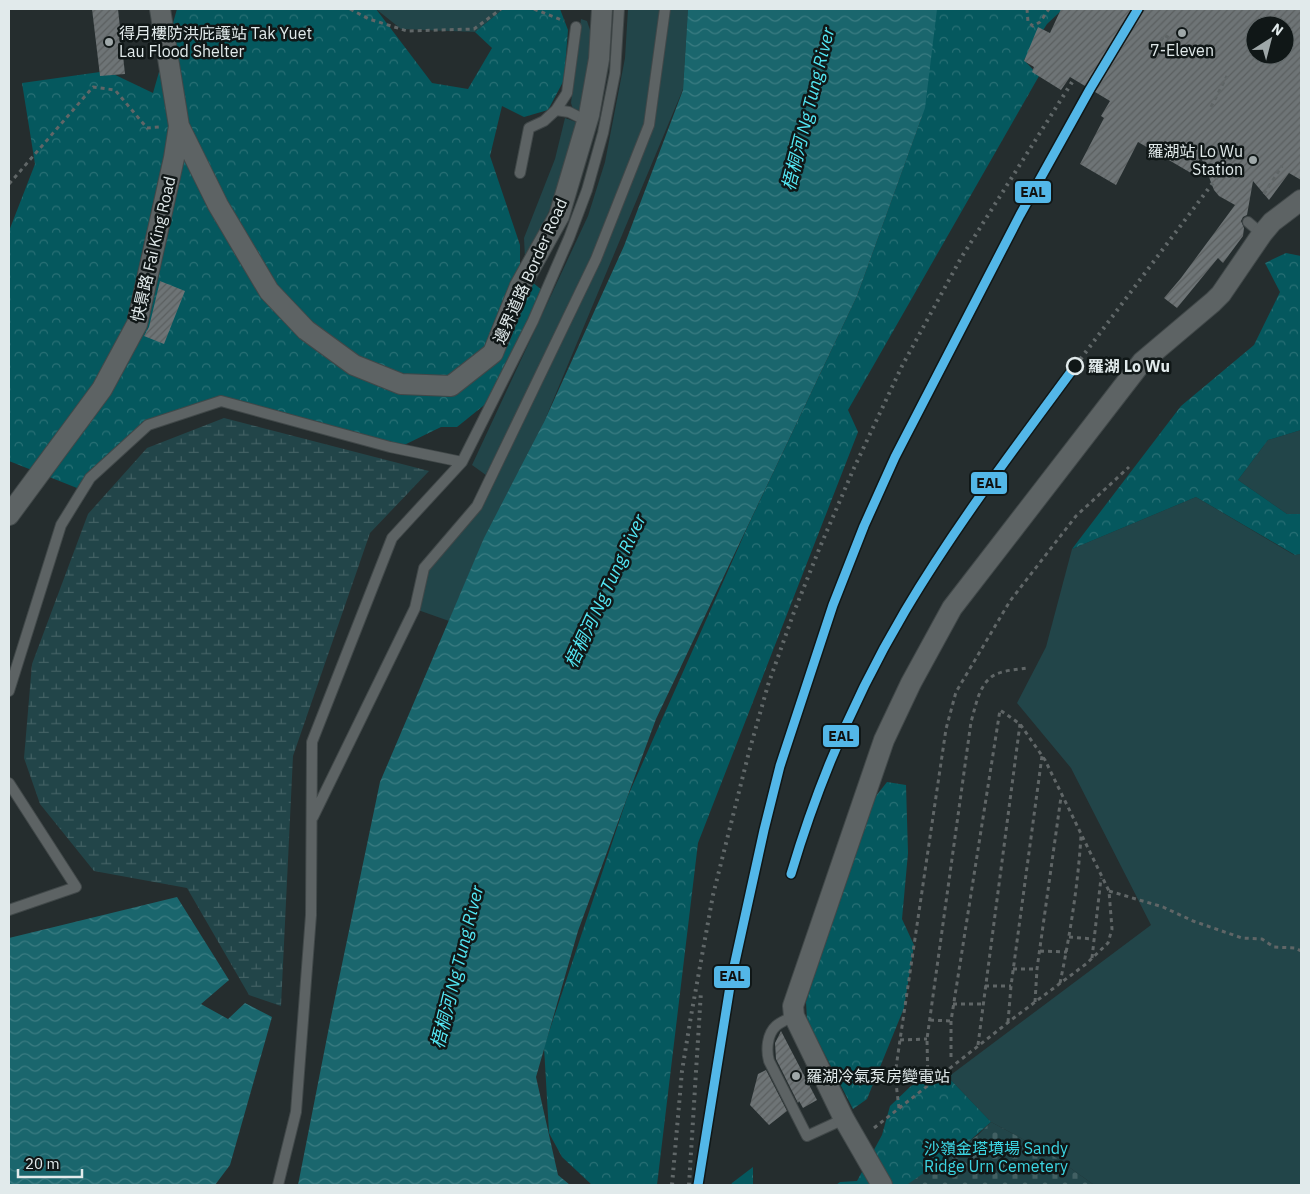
<svg xmlns="http://www.w3.org/2000/svg" width="1310" height="1194" font-family="'IBM Plex Sans','Noto Sans SC',sans-serif">
<style>
.green{fill:#224549}
.forest{fill:url(#forest-crowns)}
.wetland{fill:url(#wetland-marsh)}
.cemetery{fill:url(#cemetery-stones)}
.water{fill:url(#water-waves)}
.building{fill:url(#building-hatch);fill-rule:evenodd}
.lines{fill:none;stroke-linecap:round;stroke-linejoin:round}
.service-casing{stroke:#414849;stroke-width:12}
.minor-casing{stroke:#414849;stroke-width:22}
.path{stroke:#606667;stroke-width:3;stroke-dasharray:4 4;stroke-linecap:butt}
.service{stroke:#5d6364;stroke-width:10}
.minor{stroke:#5d6364;stroke-width:20}
.rail{stroke:#616869;stroke-width:4;stroke-dasharray:2.5 5;stroke-linecap:butt}
.metro-1-casing{stroke:#101717;stroke-width:12}
.metro-1{stroke:#53b7e8;stroke-width:9}
.poi-dot{fill:#9fa8a9;stroke:#101717;stroke-width:2}
.stop-dot{fill:#101717;stroke:#e1eaeb;stroke-width:2.5}
.labels{text-anchor:middle;dominant-baseline:central;stroke-width:5;stroke-linejoin:round;paint-order:stroke}
.poi-label{font-size:16px;fill:#e1eaeb;stroke:#101717;text-anchor:start}
.street-label{font-size:16px;fill:#e1eaeb;stroke:#101717}
.stop-label{font-size:16px;font-weight:bold;fill:#e1eaeb;stroke:#101717;text-anchor:start}
.park-label{font-size:16px;fill:#3cd6e3;stroke:#101717}
.water-label{font-size:18px;font-style:italic;fill:#53e7f4;stroke:#101717}
.line-badge{stroke:#101717;stroke-width:2}
.pale-badge-label{font-size:14px;text-anchor:middle;font-weight:bold;fill:#111}
</style>
<defs>
<pattern id="forest-crowns" width="20" height="18" patternUnits="userSpaceOnUse" patternTransform="scale(1.25)"><rect width="20" height="18" fill="#05585e"/><path d="M2 6a3 3 0 1 1 6 0M12 15a3 3 0 1 1 6 0" fill="none" stroke="#297075"/></pattern>
<pattern id="wetland-marsh" width="20" height="14" patternUnits="userSpaceOnUse" patternTransform="scale(1.25)"><rect width="20" height="14" fill="#224549"/><path d="M1 5h8M5 5V1M11 12h8M15 12V8" fill="none" stroke="#426063"/></pattern>
<pattern id="cemetery-stones" width="16" height="16" patternUnits="userSpaceOnUse" patternTransform="scale(1.25)"><rect width="16" height="16" fill="#224549"/><path d="M2 7V4a2 2 0 0 1 4 0v3zM10 15v-3a2 2 0 0 1 4 0v3z" fill="#426063"/></pattern>
<pattern id="water-waves" width="16" height="10" patternUnits="userSpaceOnUse" patternTransform="scale(1.25)"><rect width="16" height="10" fill="#1a666d"/><path d="M0 5q4-4 8 0t8 0" fill="none" stroke="#3b7c82"/></pattern>
<pattern id="building-hatch" width="6" height="6" patternUnits="userSpaceOnUse" patternTransform="scale(1.25)"><rect width="6" height="6" fill="#6e7476"/><path d="M-1 1l2-2M0 6l6-6M5 7l2-2" fill="none" stroke="#5b5f60"/></pattern>
</defs>
<rect width="100%" height="100%" fill="#252d2e"/>
<!-- green -->
<path class="green" d="M376 9H503L475 32 401 29Z
M628 9H688L683 89 539 434 480 549 449 621 418 610 424 568 484 501 490 478 472 465 588 216 605 162 625 58Z
M581 19 587 21 591 33 585 103 583 111 573 109 571 103Z
M565 118 579 123C564 170 551 217 525 259L524 238 555 159Z
M1301 430V514H1287L1238 480 1268 440Z
M1196 497 1294 555 1301 554V1185H1094L1052 1155 991 1122 948 1077 1151 925 1071 768 1017 703 1046 647 1072 549Z"/>
<!-- forest -->
<path class="forest" d="M177 9H376L432 83 468 89 492 48 475 32 503 9H560L568 30 564 80 548 110 524 117 502 106 490 156 520 245V272L543 291 493 398 457 427H441L398 448 213 404 139 434 82 490 9 461V231L35 164 22 83 107 71 153 93Z
M936 9H1063L1047 24 1024 60 1039 76 848 410 858 432 698 843 657 1185H592L562 1157 549 1133 544 1047 627 798 747 528 857 296 922 116Z
M1286 253 1301 256V430L1268 440 1238 480 1287 514H1301V554L1295 555 1196 497 1072 549 1181 406 1254 345 1280 292 1265 263Z
M887 782 906 785 908 853 902 919 914 945 904 1008 867 1099 853 1109 807 1020 806 1002 812 983 800 974 854 824Z
M931 1077 943 1082 948 1077 991 1122 933 1173 943 1185H836L840 1182 857 1181 882 1135 890 1106 911 1086Z
M753 1167V1185H731L732 1183Z"/>
<!-- wetland -->
<path class="wetland" d="M224 418 429 471 370 533 293 756 281 1006 249 995 187 888 94 871 40 804 24 758 32 664 88 514 147 448Z"/>
<!-- cemetery -->
<path class="cemetery" d="M991 1122 1052 1155 1094 1185H908V1184L978 1135Z"/>
<!-- water -->
<path class="water" d="M688 9H937L925 108 857 296 656 719 578 931 536 1077 558 1175 570 1185H298L331 1017 380 782 484 538 544 422 624 246 683 90Z
M177 897 229 980 201 1004 228 1019 245 1003 272 1017 230 1165 215 1185H9V938Z"/>
<!-- building -->
<path class="building" d="M92 9H118L125 74 100 76Z
M1061 9H1301V180L1289 173 1269 200 1253 181 1247 215 1243 217 1241 221 1244 228 1243 236 1223 263 1218 258 1177 308 1164 298 1181 278 1235 205 1219 196 1214 190 1201 157 1191 173 1138 142 1116 185 1080 164 1104 118 1101 116 1110 101 1070 77 1061 90 1032 72 1034 67 1024 61 1038 27 1050 33ZM1255 25H1285V55H1255Z
M160 281 185 291 164 344 144 336 149 327Z
M781 1031 817 1100 803 1108 799 1101 798 1103 776 1059 775 1043Z
M766 1070 787 1111 769 1125 750 1105 758 1074Z"/>
<g class="lines">
<!-- service casing -->
<g class="service-casing">
<path id="service" d="M556 110 567 93 576 27
M520 173 529 128 544 121 556 110 569 112 587 121
M1248 222 1262 234
M9 691 61 525 90 478 148 425 221 401 390 447 462 462
M9 783 76 887 9 910
M313 817 415 608 424 568 477 506 596 259 649 125 665 9
M794 1016C788 1019 780 1022 776 1026 767 1034 766 1050 769 1061L807 1136 844 1119
M278 1185 296 1112 311 915 312 742 392 538 462 462 533 321 569 238 587 190 603 133 615 73 619 9"/>
</g>
<!-- minor casing -->
<g class="minor-casing">
<path id="minor" d="M160 9 179 126 218 205 269 291 306 330 354 365 401 384 451 386 493 353 520 286 559 216 589 115 599 59 602 9
M9 515 102 389 137 324 174 158 179 126
M882 1185 844 1119 794 1016 793 1006 884 740 911 683 952 608 1142 362 1213 302 1221 294 1262 234 1272 222 1301 200"/>
</g>
<!-- path -->
<path class="path" d="M350 9 369 19 407 31 474 29 501 9
M534 9 564 21
M1027 9 1028 22 1033 26 1040 22 1049 9
M1161 41 1164 35 1173 40
M1211 107 1227 76
M9 184 93 87 115 90 147 128 159 127
M1264 194 1282 166
M1109 891 1163 907 1193 921 1242 938 1262 939 1274 947 1295 948 1301 951
M1069 937 1093 939
M1040 951 1067 952
M1092 958 1101 878
M1013 969H1037
M1060 983C1070 935 1078 885 1081 836
M985 986H1011
M1035 1002 1037 969 1061 797
M953 1004H984
M930 1020 951 1021
M1008 1022 1011 986 1042 756
M900 1040 927 1039
M978 1045 1020 724
M928 1085 927 1039 971 722C975 709 978 689 989 679 998 670 1015 670 1027 668
M899 1108 895 1075 900 1040 946 729 956 692 1010 601 1076 516 1129 467
M874 1128 1015 1017 1086 964 1108 943 1112 929 1109 891 1045 760 1020 724 1000 710 951 1021V1057"/>
<!-- service -->
<use href="#service" class="service"/>
<!-- minor -->
<use href="#minor" class="minor"/>
<!-- rail -->
<path class="rail" d="M1076 365 1239 148
M672 1185 682 1071 691 1016 713 895 749 752 768 685 794 612 820 547 854 468 902 366 961 258 1074 79
M689 1185 701 991"/>
<!-- metro-1 casing -->
<g class="metro-1-casing">
<path id="metro-1" d="M791 874C818 783 857 692 905 611 956 525 1017 445 1076 365
M698 1185 731 980 764 830 780 766 833 605 864 526 895 457 1020 215 1090 89 1138 9"/>
</g>
<!-- metro-1 -->
<use href="#metro-1" class="metro-1"/>
</g>
<!-- markers -->
<g class="poi-dot">
<circle cx="1182" cy="33" r="5"/>
<circle cx="109" cy="42" r="5"/>
<circle cx="1253" cy="160" r="5"/>
<circle cx="796" cy="1076" r="5"/>
</g>
<circle class="stop-dot" cx="1075" cy="366" r="8"/>
<g class="labels">
<!-- poi labels -->
<g class="poi-label">
<text x="119" y="33">得月樓防洪庇護站 Tak Yuet<tspan x="119" dy="18">Lau Flood Shelter</tspan></text>
<text x="1182" y="50" text-anchor="middle">7-Eleven</text>
<text x="1243" y="151" text-anchor="end">羅湖站 Lo Wu<tspan x="1243" dy="18">Station</tspan></text>
<text x="806" y="1076">羅湖冷氣泵房變電站</text>
</g>
<!-- street labels -->
<g class="street-label">
<text transform="translate(153 249) rotate(-77)">快景路 Fai King Road</text>
<text transform="translate(530 271) rotate(-66)">邊界道路 Border Road</text>
</g>
<!-- stop labels -->
<g class="stop-label">
<text x="1088" y="366">羅湖 Lo Wu</text>
</g>
<!-- park labels -->
<g class="park-label">
<text x="996" y="1148">沙嶺金塔墳場 Sandy<tspan x="996" dy="18">Ridge Urn Cemetery</tspan></text>
</g>
<!-- water labels -->
<g class="water-label">
<text transform="translate(808 109) rotate(-76)">梧桐河 Ng Tung River</text>
<text transform="translate(605 591) rotate(-65)">梧桐河 Ng Tung River</text>
<text transform="translate(457 967) rotate(-76)">梧桐河 Ng Tung River</text>
</g>
</g>
<g class="line-badge">
<rect x="1014" y="180" width="38" height="24" rx="5" fill="#53b7e8"/>
<rect x="970" y="471" width="38" height="24" rx="5" fill="#53b7e8"/>
<rect x="822" y="724" width="38" height="24" rx="5" fill="#53b7e8"/>
<rect x="713" y="965" width="38" height="24" rx="5" fill="#53b7e8"/>
</g>
<g class="pale-badge-label">
<text x="1033" y="197">EAL</text>
<text x="989" y="488">EAL</text>
<text x="841" y="741">EAL</text>
<text x="732" y="981">EAL</text>
</g>
<!-- border -->
<rect width="1310" height="1194" fill="none" stroke="#e1eaeb" stroke-width="20"/>
<!-- north arrow -->
<g transform="translate(1270 40) rotate(36)"><circle r="24" fill="#101717" stroke="#646b6c"/>
<path d="M0-4L9 19L0 12L-9 19Z" fill="#9fa8a9"/>
<text y="-8" font-size="14" font-weight="bold" text-anchor="middle" fill="#e1eaeb">N</text>
</g>
<!-- scale -->
<path d="M18 1169v8h64v-8" fill="none" stroke="#e1eaeb" stroke-width="2.5"/>
<text x="25" y="1169" font-size="15" fill="#e1eaeb" stroke="#101717" stroke-width="4" paint-order="stroke">20 m</text>
</svg>
